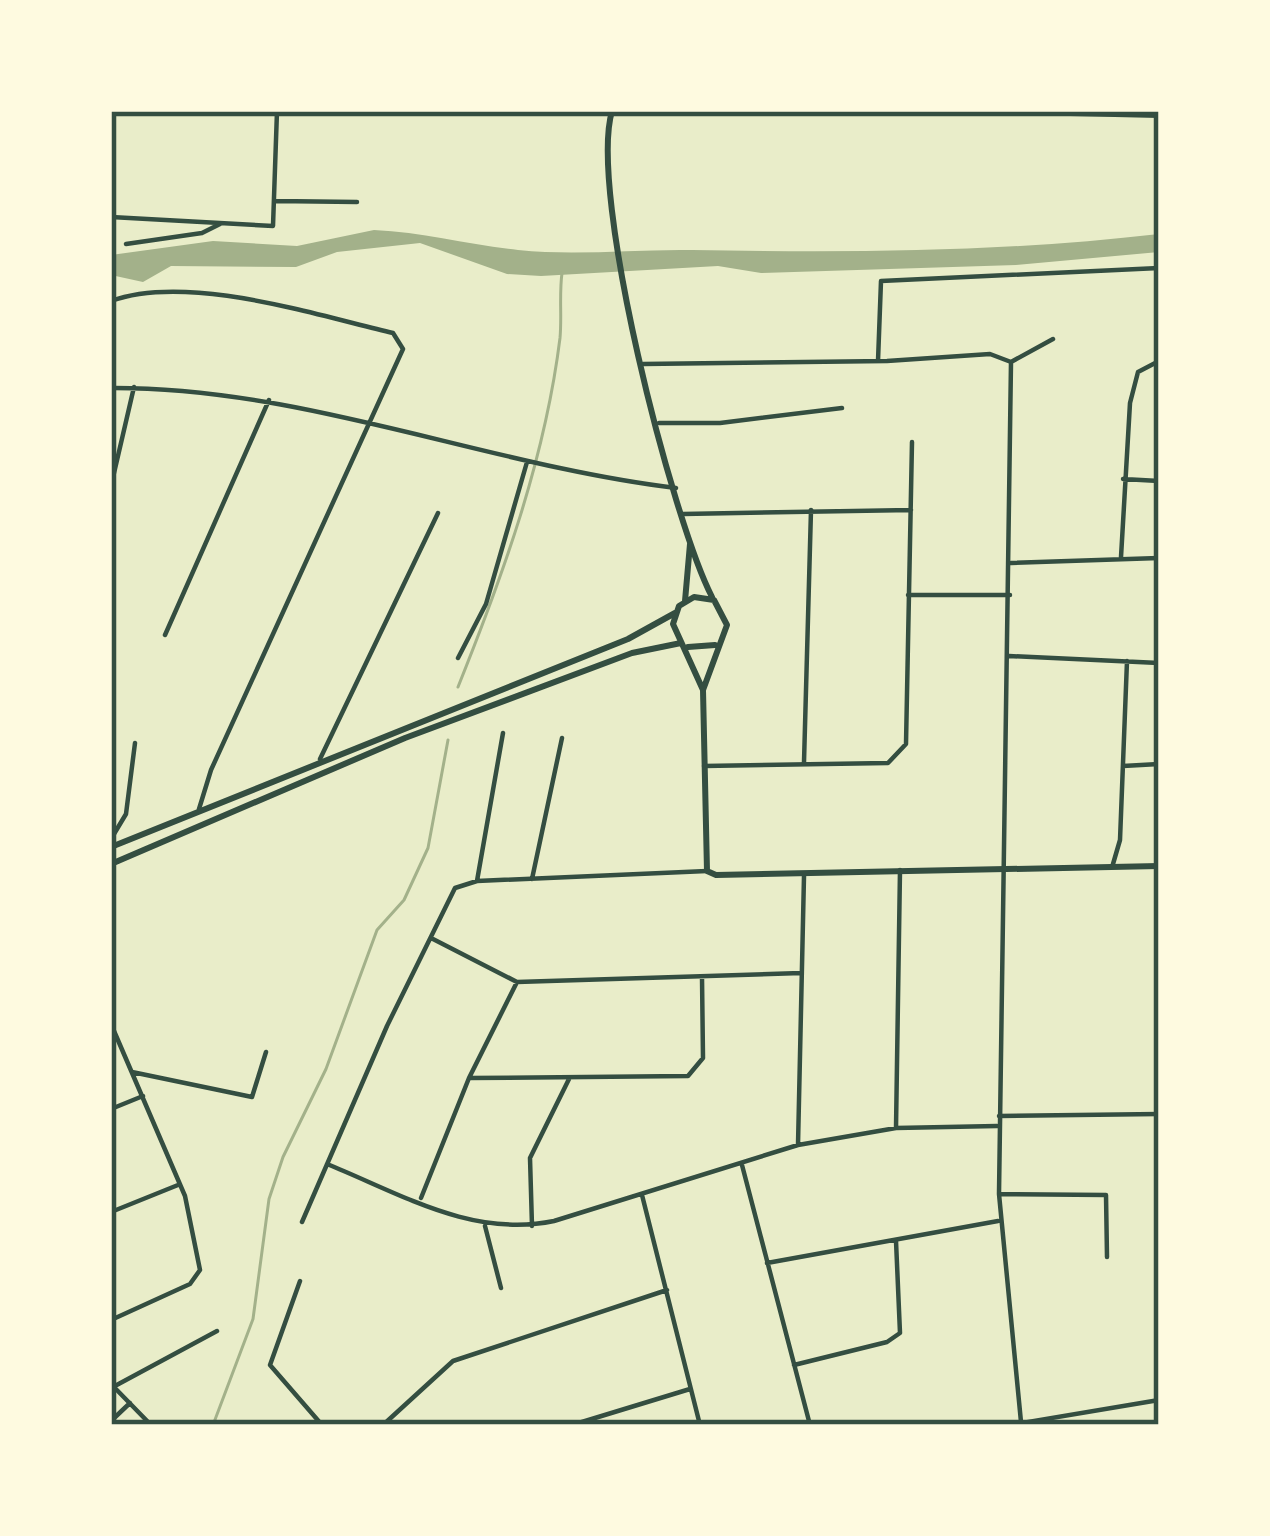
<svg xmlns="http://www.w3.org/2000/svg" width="1270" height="1536" font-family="Barlow,sans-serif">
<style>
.water{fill:#a3b18a}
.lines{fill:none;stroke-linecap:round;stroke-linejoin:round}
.stream{stroke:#a3b18a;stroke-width:3}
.minor{stroke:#344e41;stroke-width:4.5}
.tertiary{stroke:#344e41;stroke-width:6}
.secondary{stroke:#344e41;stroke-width:8}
.neatline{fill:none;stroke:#344e41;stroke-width:4.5}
</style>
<rect width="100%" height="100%" fill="#e9edc9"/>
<!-- water -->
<path class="water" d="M374 230C424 232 469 245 518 250 577 256 634 249 692 250 848 253 1004 252 1159 234V252L1016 265 761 273 718 266 541 276 507 274 420 243 337 252 296 267 171 266 143 282 111 275V255L213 241 297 246Z"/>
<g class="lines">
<!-- stream -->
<path class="stream" d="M458 687C503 575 545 459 560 338 562 316 559 295 562 273
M213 1425 253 1319 269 1199 283 1157 326 1069 377 930 404 900 428 848 448 740"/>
<!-- minor -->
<path class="minor" d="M275 201 357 202
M111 217 273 226 277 111
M126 244 202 233 220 224
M111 301C187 273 316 315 393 333L403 349 211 770 199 809
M878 361 881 281 1159 268
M1011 362 999 1194 1021 1422
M1011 362 1053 339
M643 364 887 361 990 354 1011 362
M111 388C304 387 486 465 676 488
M659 423H720L842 408
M1123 479 1159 481
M111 486 134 387
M683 514 911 510
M1121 557 1130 403 1138 372 1159 361
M1011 563 1159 558
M908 595H1010
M165 635 269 400
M1009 656 1159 663
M458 658 486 604 527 462
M320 759 438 513
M804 762 811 510
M704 766 888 763 906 744 912 442
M1123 766 1159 764
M114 834 126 814 135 743
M1113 864 1120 840 1127 661
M532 879 562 738
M477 881 503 733
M431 938 517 982
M111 1024 185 1196 200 1270 190 1284 111 1320
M132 1072 252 1097 266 1052
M469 1078 688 1076 703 1058 702 977
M111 1109 143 1096
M999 1116 1159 1114
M896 1128 900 870
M798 1145 804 876
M327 1164C401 1194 472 1238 554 1221L798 1145 896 1128 997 1126
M742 1165 810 1425
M1000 1194 1106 1195 1107 1257
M642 1195 700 1425
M421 1198 469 1078 517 982 801 973
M111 1212 178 1185
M302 1222 387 1026 455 888 477 881 707 871
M485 1226 501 1288
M532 1226 530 1158 569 1079
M767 1263 998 1221
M300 1281 270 1365 322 1425
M794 1365 887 1342 900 1333 896 1241
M111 1384 151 1425
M113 1387 217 1331
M111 1421 130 1403
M383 1425 453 1361 667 1290
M572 1425 690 1389
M1010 1425 1159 1400"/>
<!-- tertiary -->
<path class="tertiary" d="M612 111C588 192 672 519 712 597
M685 601 690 544
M688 647 715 645
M703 690 673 624 679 606 694 597 714 600 727 625 703 690 707 871 716 875 1159 866
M111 847 628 639 675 613
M111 864 405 738 632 653 681 643"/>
<!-- secondary -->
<path class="secondary" d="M1026 111 1159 114"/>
</g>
<!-- border -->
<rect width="1270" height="1536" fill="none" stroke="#fefae0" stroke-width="228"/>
<rect x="114" y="114" width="1042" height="1308" class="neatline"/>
</svg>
